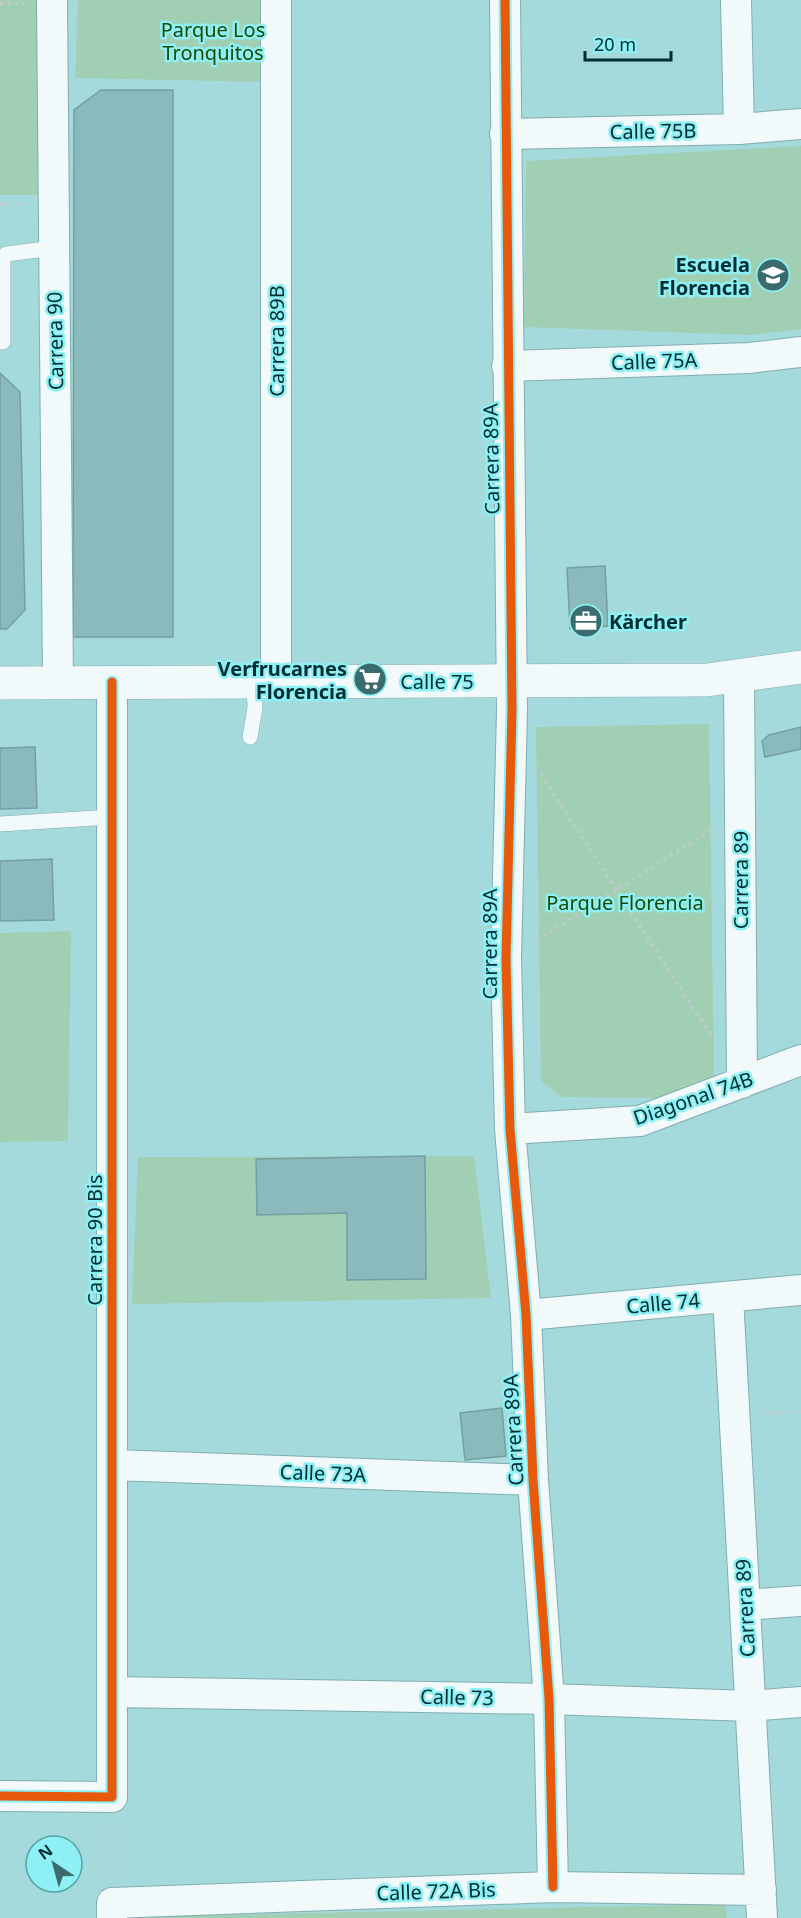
<svg xmlns="http://www.w3.org/2000/svg" width="801" height="1918" font-family="'Noto Sans',sans-serif">
<style>
.green{fill:#a1cfb3}
.building{fill:#8ababb;stroke:#73a0a2;stroke-width:1.5}
.lines{fill:none;stroke-linecap:round;stroke-linejoin:round}
.lane-casing{stroke:#81adaf;stroke-width:16}
.street-casing{stroke:#81adaf;stroke-width:32}
.secondary-casing{stroke:#81adaf;stroke-width:34}
.path{stroke:#bccccd;stroke-width:4;stroke-dasharray:3 4.5;stroke-linecap:butt}
.lane{stroke:#f2f9fa;stroke-width:15}
.street{stroke:#f2f9fa;stroke-width:30}
.secondary{stroke:#f2f9fa;stroke-width:33}
.cycleway-casing{stroke:#8ef0f4;stroke-width:13}
.cycleway{stroke:#e8590c;stroke-width:9}
.labels{text-anchor:middle;dominant-baseline:central;stroke-width:5;stroke-linejoin:round;paint-order:stroke}
.park-label{font-size:20px;fill:#194a03;stroke:#8ef0f4}
.street-label{font-size:20px;fill:#012f31;stroke:#8ef0f4}
.poi-label{font-size:20px;font-weight:bold;fill:#012f31;stroke:#8ef0f4;text-anchor:end}
</style>
<rect width="100%" height="100%" fill="#a5dadd"/>
<!-- green -->
<path class="green" d="M0 0H38V195H0Z
M78 0H268L266 82 75 78Z
M801 146V329L751 335 524 327 526 161Z
M709 724 714 1077 657 1098 562 1097 541 1081 536 727Z
M71 931 68 1141 0 1142V933Z
M474 1156 491 1298 132 1304 138 1157Z
M725 1904 727 1918H123V1917Z"/>
<!-- building -->
<path class="building" d="M101 90H173V637H73L74 110Z
M0 373 20 392 25 610 7 629H0Z
M605 566 608 626 570 629 567 568Z
M801 727V749L765 757 762 741 769 735Z
M35 747 37 808 0 809V748Z
M52 859 54 920 0 921V861Z
M425 1156 426 1279 347 1280V1213L257 1215 256 1159Z
M502 1408 506 1456 465 1460 460 1413Z"/>
<g class="lines">
<!-- lane casing -->
<g class="lane-casing">
<path id="lane" d="M3 342V259L6 254 54 248
M250 737 255 708 254 682
M0 824 111 817"/>
</g>
<!-- street casing -->
<g class="street-casing">
<path id="street" d="M52 0 58 682
M276 0V682
M505 0 512 710 506 959 510 1129 526 1315 533 1480 549 1699 553 1887
M736 0 739 129
M505 134 739 129 801 124
M507 366 749 358 801 352
M739 677 742 1083
M510 1129 640 1121 801 1060
M728 1297 762 1918
M526 1315 801 1290
M113 1465 533 1480
M745 1605 801 1601
M112 1692 549 1699 750 1706 801 1702
M0 1796 112 1797V682
M112 1918V1903L553 1887 761 1890"/>
</g>
<!-- secondary casing -->
<g class="secondary-casing">
<path id="secondary" d="M0 683 707 680 801 667"/>
</g>
<!-- path -->
<path class="path" d="M0 3H24
M0 204H26
M541 774 712 1037
M537 940 711 830
M763 1414 801 1411
M112 1875V1826"/>
<!-- lane -->
<use href="#lane" class="lane"/>
<!-- street -->
<use href="#street" class="street"/>
<!-- secondary -->
<use href="#secondary" class="secondary"/>
<!-- cycleway casing -->
<g class="cycleway-casing">
<path id="cycleway" d="M505 0 512 710 506 959 510 1129 526 1315 533 1480 549 1699 553 1887
M0 1796 112 1797V682"/>
</g>
<!-- cycleway -->
<use href="#cycleway" class="cycleway"/>
</g>
<!-- icons -->
<defs>
<g id="school-disc" transform="scale(1.725)"><circle r="9.5" fill="#3a6b6d" stroke="#8ef0f4"/><path d="M0-5L7-2L0 1L-7-2ZM-4 1L0 2.5L4 1V4Q0 6-4 4Z" fill="#fff"/></g>
<g id="office-disc" transform="scale(1.725)"><circle r="9.5" fill="#3a6b6d" stroke="#8ef0f4"/><path d="M-6-3h4V-5.5h4V-3h4V5H-6ZM-1-4.5V-3h2v-1.5ZM-6 0V1H6V0Z" fill="#fff"/></g>
<g id="supermarket-disc" transform="scale(1.725)"><circle r="9.5" fill="#3a6b6d" stroke="#8ef0f4"/><path d="M-6-5.5h2.5l.6 2H6L4.5 2H-2.5L-4.4-4H-6ZM-1.5 3.2a1.3 1.3 0 1 0 .1 0ZM3 3.2a1.3 1.3 0 1 0 .1 0Z" fill="#fff"/></g>
</defs>
<g fill-rule="evenodd">
<use href="#school-disc" x="773" y="275"/>
<use href="#office-disc" x="586" y="621"/>
<use href="#supermarket-disc" x="370" y="679"/>
</g>
<g class="labels">
<!-- park labels -->
<g class="park-label">
<text x="213" y="29">Parque Los<tspan x="213" dy="23">Tronquitos</tspan></text>
<text x="625" y="902">Parque Florencia</text>
</g>
<!-- street labels -->
<g class="street-label">
<text transform="translate(653 131) rotate(-1)">Calle 75B</text>
<text transform="translate(55 341) rotate(-91)">Carrera 90</text>
<text transform="translate(276 341) rotate(-90)">Carrera 89B</text>
<text transform="translate(654 361) rotate(-2)">Calle 75A</text>
<text transform="translate(491 459) rotate(-91)">Carrera 89A</text>
<text x="437" y="681">Calle 75</text>
<text transform="translate(740 880) rotate(-90)">Carrera 89</text>
<text transform="translate(489 944) rotate(-90)">Carrera 89A</text>
<text transform="translate(693 1098) rotate(-19)">Diagonal 74B</text>
<text transform="translate(94 1240) rotate(-90)">Carrera 90 Bis</text>
<text transform="translate(663 1303) rotate(-5)">Calle 74</text>
<text transform="translate(513 1430) rotate(-93)">Carrera 89A</text>
<text transform="translate(323 1473) rotate(2)">Calle 73A</text>
<text transform="translate(745 1608) rotate(-93)">Carrera 89</text>
<text transform="translate(457 1697) rotate(1)">Calle 73</text>
<text transform="translate(436 1891) rotate(-2)">Calle 72A Bis</text>
</g>
<!-- poi labels -->
<g class="poi-label">
<text x="750" y="264">Escuela<tspan x="750" dy="23">Florencia</tspan></text>
<text x="609" y="621" text-anchor="start">Kärcher</text>
<text x="347" y="668">Verfrucarnes<tspan x="347" dy="23">Florencia</tspan></text>
</g>
</g>
<!-- north arrow -->
<g transform="translate(54 1864) rotate(324)"><circle r="28" fill="#8ef0f4" stroke="#56a3a6" stroke-width="1.5"/>
<path d="M0-4.5L10 22L0 15L-10 22Z" fill="#3a6b6d"/>
<text y="-9" font-size="16" font-weight="bold" text-anchor="middle" fill="#012f31">N</text>
</g>
<!-- scale -->
<path d="M585 51v9h86v-9" fill="none" stroke="#012f31" stroke-width="3"/>
<text x="594" y="51" font-size="18" fill="#012f31" stroke="#8ef0f4" stroke-width="4.5" paint-order="stroke">20 m</text>
</svg>
